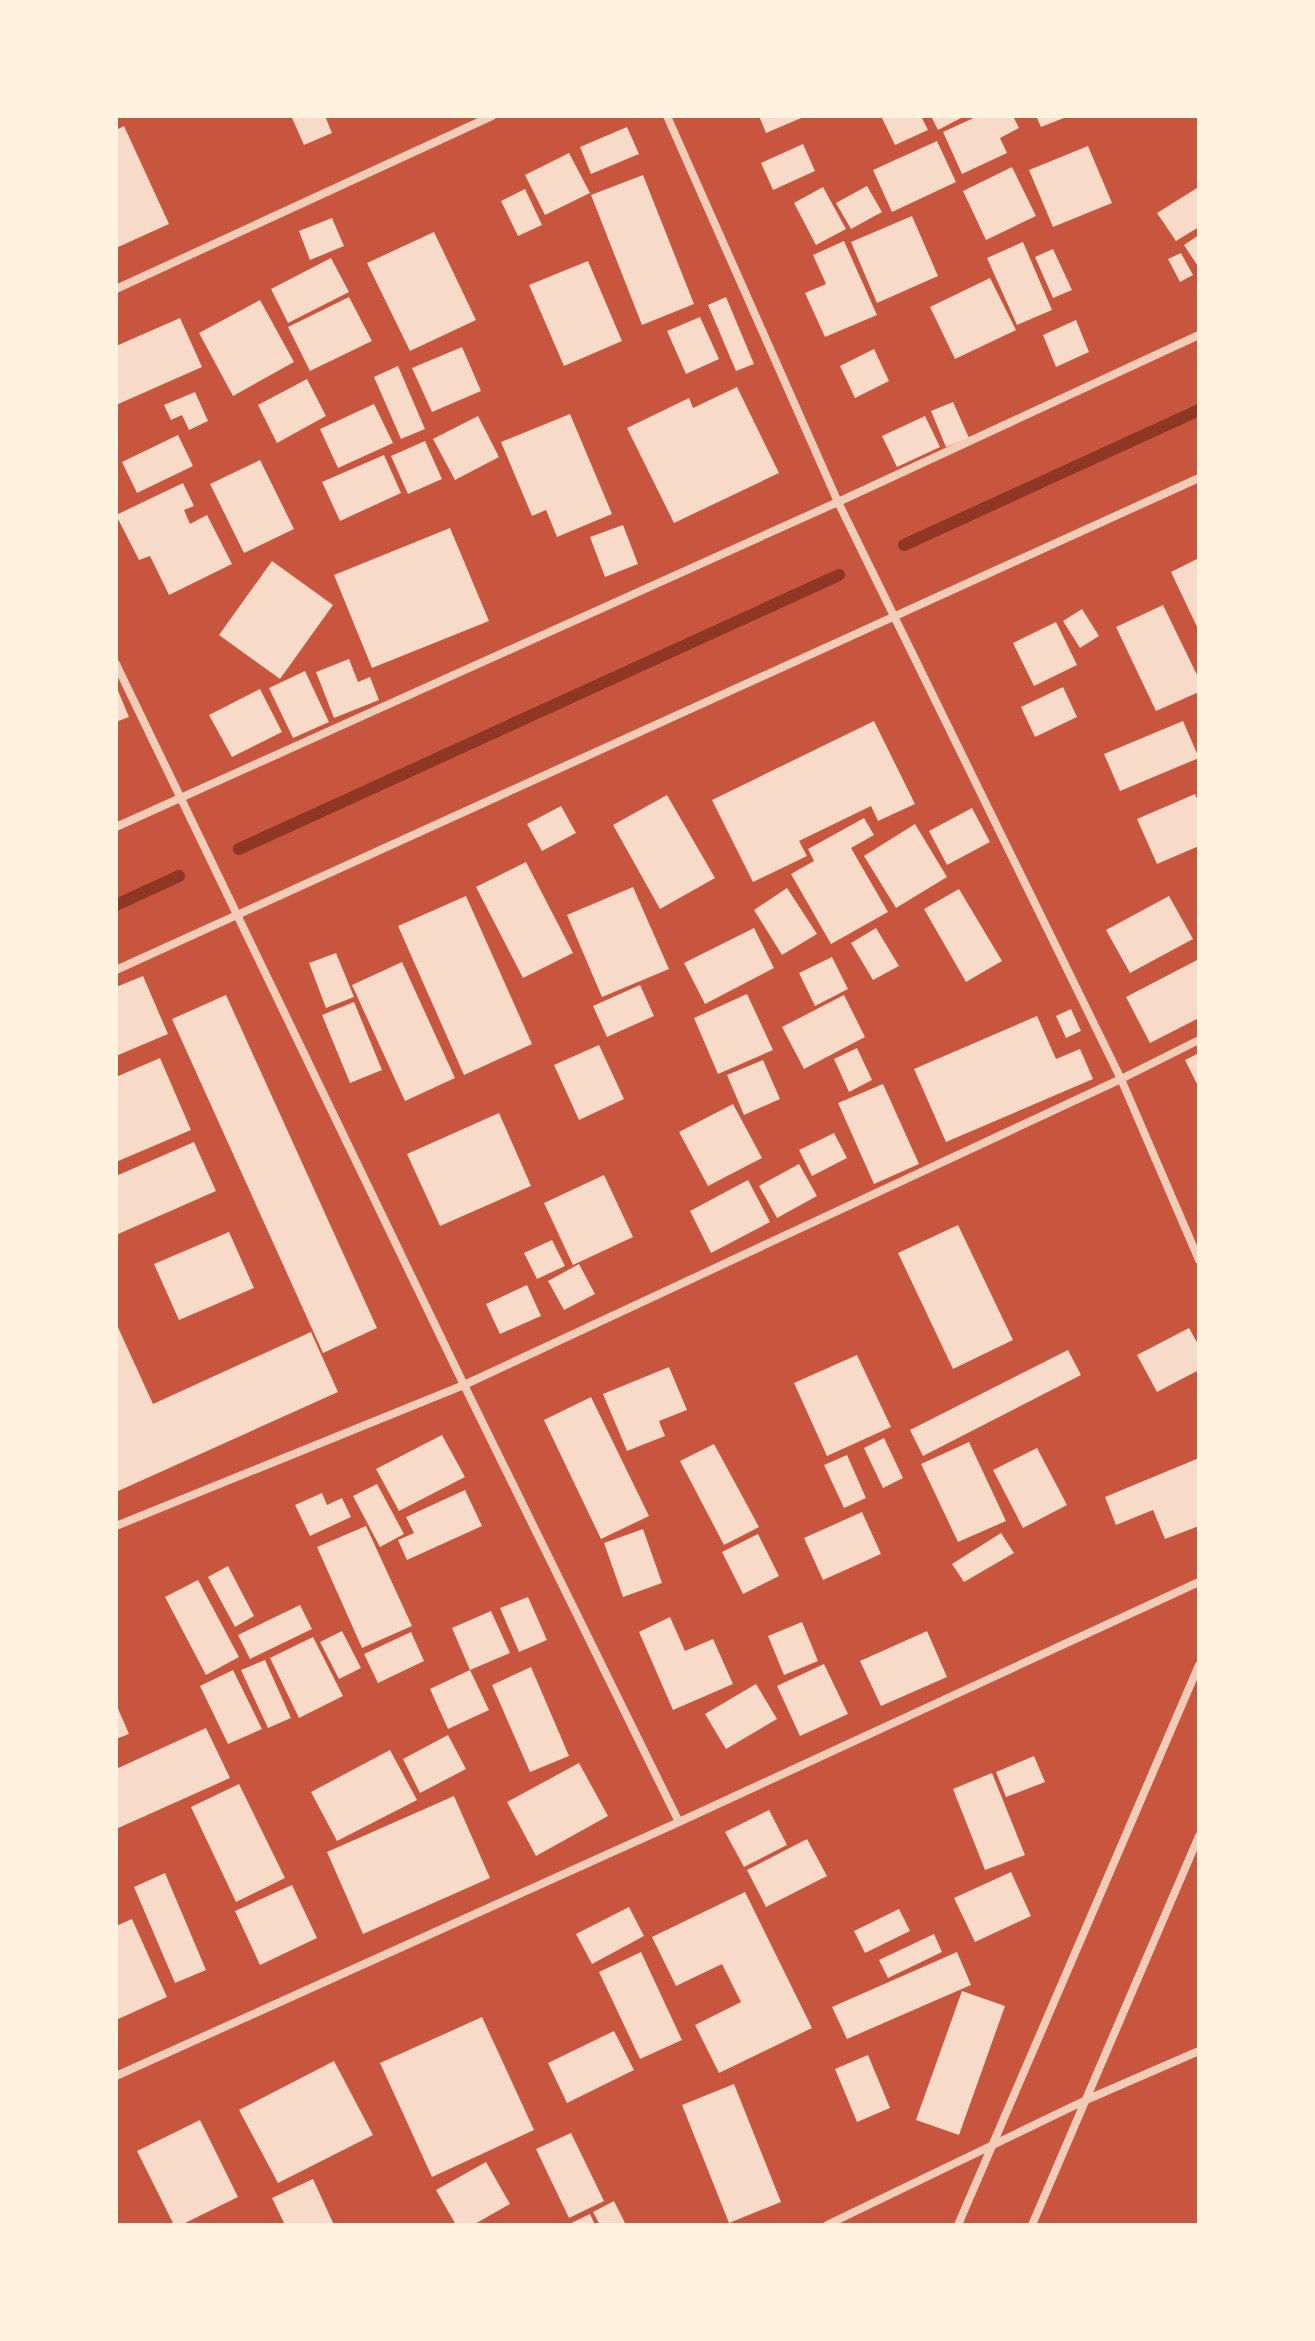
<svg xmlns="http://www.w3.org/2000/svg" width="1315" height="2341" font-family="Helvetica,sans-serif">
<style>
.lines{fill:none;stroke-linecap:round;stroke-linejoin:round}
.stream{stroke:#8f3625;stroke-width:12}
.building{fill:#f7dbc8}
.minor{stroke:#f1ccb7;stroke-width:8}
</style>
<rect width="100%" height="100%" fill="#c8553d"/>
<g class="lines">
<!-- stream -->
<path class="stream" d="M904 545 1199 410
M239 849 839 575
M116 905 179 876"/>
</g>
<!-- building -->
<path class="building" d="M298 116H325L332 133 304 145 292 118Z
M759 116H806L766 133Z
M881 116H921L928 130 895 145Z
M931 116H960L961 118 938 130Z
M978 116H1013L1019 128 1000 138 1007 153 962 174 943 132Z
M1036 116H1069L1041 127Z
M124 126 169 224 116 248V130Z
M627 127 639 154 591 174 580 147Z
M937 141 956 182 892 212 873 170Z
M803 144 815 171 773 190 761 163Z
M1088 146 1112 203 1053 227 1029 170Z
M569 153 590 193 545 215 525 175Z
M1012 167 1036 216 986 240 963 191Z
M643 175 694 304 642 325 591 195Z
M867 186 882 212 851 229 836 203Z
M823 187 846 229 816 245 794 203Z
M1197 188 1199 192V227L1176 241 1157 213Z
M525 189 542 225 518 236 501 201Z
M912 216 938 276 877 303 851 242Z
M332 218 344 246 310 260 299 231Z
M434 232 476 320 410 351 367 263Z
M1199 235V268L1184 245Z
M844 241 877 315 825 337 805 293 826 284 813 255Z
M1023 242 1052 310 1017 325 987 258Z
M1053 249 1072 290 1053 298 1035 257Z
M1181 253 1193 275 1180 282 1168 259Z
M331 258 349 292 288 323 271 289Z
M588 261 622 341 564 366 529 285Z
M990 278 1016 330 955 359 930 307Z
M349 297 372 341 310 371 288 327Z
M726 297 754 364 736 371 708 305Z
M260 300 294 362 233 396 199 333Z
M700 317 719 359 686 374 667 331Z
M180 318 202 367 116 405V346Z
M1076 320 1089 352 1056 367 1043 335Z
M462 347 481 391 432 412 412 368Z
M874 349 889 381 855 398 840 366Z
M398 366 425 429 401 439 374 377Z
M307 379 326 416 277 443 258 405Z
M737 387 779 473 674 523 627 428 689 398 693 408Z
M195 392 208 421 189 430 182 415 171 420 164 405Z
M953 402 969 438 946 447 931 411Z
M374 404 393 443 338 468 320 429Z
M570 414 612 514 557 537 546 510 532 516 501 442Z
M478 416 499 457 455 480 433 439Z
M925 416 940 447 897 467 882 436Z
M178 435 193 466 137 493 122 462Z
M425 441 442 479 408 494 391 456Z
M384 455 401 493 340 521 322 482Z
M260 460 294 529 244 553 210 484Z
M183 483 194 506 184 510 190 524 207 515 232 564 169 595 150 556 139 560 116 515Z
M623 525 638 564 605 577 590 537Z
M450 528 489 621 372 668 334 575Z
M1199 558V631L1171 572Z
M272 561 333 605 280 679 219 635Z
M1163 605 1199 679V692L1156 711 1116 627Z
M1082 609 1099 636 1080 648 1063 621Z
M1056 622 1077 665 1034 686 1013 643Z
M349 659 358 682 370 677 379 700 334 718 316 672Z
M305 671 329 722 293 738 269 688Z
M116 686 129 717 116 722Z
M1063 687 1077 717 1035 737 1021 707Z
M260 689 282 732 232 757 209 715Z
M874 721 915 804 878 821 871 806 799 841 807 856 753 882 712 800Z
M1183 721 1199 758 1120 791 1104 754Z
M1195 794 1199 803V846L1157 864 1137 819Z
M667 795 715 878 660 909 613 825Z
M561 806 576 833 542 851 527 824Z
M972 808 990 842 947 865 929 831Z
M864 818 874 835 851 848 888 912 831 944 791 874 814 861 808 849Z
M915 824 947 877 896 908 864 856Z
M526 862 573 953 523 978 476 887Z
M633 887 669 969 602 997 567 915Z
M787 888 817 934 782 955 754 910Z
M959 889 1002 961 966 982 924 909Z
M466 896 532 1044 464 1075 398 926Z
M1169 896 1193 939 1130 973 1106 930Z
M754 928 774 968 705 1004 684 963Z
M876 928 899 966 873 980 851 943Z
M336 953 354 997 326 1008 309 963Z
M832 957 848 989 815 1006 799 973Z
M1199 959V1018L1150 1043 1126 997Z
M402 962 455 1078 405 1101 352 985Z
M143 976 168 1034 116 1056V987Z
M640 985 654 1016 607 1037 593 1006Z
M747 994 773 1050 718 1074 694 1018Z
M226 995 377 1328 323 1353 172 1019Z
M844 995 865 1037 804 1069 782 1027Z
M354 1002 382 1070 350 1083 322 1015Z
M1071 1009 1081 1031 1066 1038 1056 1016Z
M1037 1016 1056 1059 1080 1049 1093 1079 946 1142 914 1069Z
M599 1045 624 1099 579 1120 554 1065Z
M857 1048 872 1080 849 1092 834 1059Z
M1199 1053V1088L1185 1060Z
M160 1058 191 1130 116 1162V1077Z
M763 1060 780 1099 744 1115 727 1075Z
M883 1084 919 1164 874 1184 838 1103Z
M733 1104 762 1158 708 1186 679 1132Z
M499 1113 531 1186 440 1226 407 1154Z
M834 1133 847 1158 812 1176 799 1150Z
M194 1142 216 1191 116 1235V1176Z
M799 1164 817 1196 777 1218 759 1186Z
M604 1175 633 1237 573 1265 544 1203Z
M748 1180 770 1222 711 1253 690 1211Z
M958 1225 1013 1340 953 1369 898 1253Z
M229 1232 254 1288 179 1320 154 1264Z
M552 1240 565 1266 537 1279 524 1253Z
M579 1264 595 1294 564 1310 548 1281Z
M527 1285 541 1316 500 1334 486 1304Z
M116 1323 153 1404 311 1332 338 1392 116 1492Z
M1189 1328 1199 1346V1370L1157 1392 1137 1355Z
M1068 1350 1081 1375 923 1456 910 1430Z
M857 1355 891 1427 827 1456 794 1383Z
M669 1367 687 1410 659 1421 665 1436 627 1451 603 1394Z
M591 1397 649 1516 601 1539 544 1420Z
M442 1435 465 1477 399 1511 376 1469Z
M884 1438 903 1478 883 1488 864 1448Z
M969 1442 1006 1521 958 1542 921 1464Z
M714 1444 759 1527 724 1545 680 1461Z
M1037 1448 1067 1505 1023 1528 993 1470Z
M847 1455 866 1498 844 1508 824 1465Z
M1199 1458V1526L1165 1539 1153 1510 1116 1525 1105 1497Z
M377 1484 404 1534 380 1547 353 1496Z
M465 1490 482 1526 407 1560 398 1540 414 1533 406 1517Z
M322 1493 327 1505 342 1498 351 1517 310 1536 295 1505Z
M862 1512 881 1554 823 1580 804 1538Z
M366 1526 412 1626 362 1648 317 1547Z
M643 1529 662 1583 623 1597 604 1543Z
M1001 1533 1014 1553 964 1582 952 1564Z
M758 1534 779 1576 743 1594 722 1552Z
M228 1566 254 1616 235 1627 208 1577Z
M198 1580 239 1657 206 1675 165 1597Z
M528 1597 547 1640 519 1652 500 1608Z
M300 1605 312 1629 250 1659 238 1635Z
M491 1611 510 1653 470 1670 452 1628Z
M670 1617 685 1651 713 1639 733 1684 673 1710 639 1632Z
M802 1622 818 1661 784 1675 768 1636Z
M342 1631 361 1668 339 1679 320 1642Z
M927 1631 947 1677 881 1706 860 1661Z
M411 1632 424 1661 378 1683 364 1654Z
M313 1637 343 1696 299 1718 270 1658Z
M265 1660 291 1718 268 1728 241 1670Z
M824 1664 848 1714 800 1736 777 1686Z
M531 1667 569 1756 530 1772 492 1685Z
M233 1670 262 1729 228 1744 200 1686Z
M470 1670 489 1710 448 1729 430 1689Z
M756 1684 777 1719 726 1749 705 1714Z
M116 1704 129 1734 116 1739Z
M206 1728 230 1778 116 1829V1769Z
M448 1735 466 1769 420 1793 403 1759Z
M390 1750 417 1800 337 1841 311 1792Z
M1034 1756 1045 1782 1006 1797 996 1772Z
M579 1763 608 1816 536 1856 507 1802Z
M992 1773 1025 1855 985 1870 953 1789Z
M239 1784 285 1878 236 1902 191 1807Z
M454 1796 490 1878 363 1934 327 1852Z
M769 1810 787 1845 744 1867 725 1832Z
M807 1839 827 1876 766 1907 747 1870Z
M1011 1872 1031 1916 975 1942 954 1898Z
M165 1873 206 1970 175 1983 134 1887Z
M292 1885 317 1938 260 1965 235 1911Z
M745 1892 812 2028 719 2073 695 2025 741 2002 722 1964 676 1986 652 1937Z
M629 1907 644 1936 592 1964 576 1934Z
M899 1909 910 1931 865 1953 854 1931Z
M132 1919 167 1997 116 2020V1926Z
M934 1934 942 1952 888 1978 879 1960Z
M641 1952 682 2040 640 2059 599 1972Z
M957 1952 971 1985 847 2039 832 2007Z
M962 1991 1005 2006 959 2135 916 2120Z
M482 2017 534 2130 432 2177 380 2063Z
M614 2031 634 2070 567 2103 548 2063Z
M868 2055 890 2108 857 2122 835 2069Z
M334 2061 373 2135 278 2183 239 2110Z
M734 2084 781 2202 729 2223 682 2105Z
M200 2120 238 2197 181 2225H174L137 2151Z
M571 2133 604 2201 569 2218 536 2149Z
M486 2162 510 2204 473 2225H456L436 2190Z
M313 2179 334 2225H285L272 2198Z
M614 2201 626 2225H600L593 2212Z
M590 2214 595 2225H567Z"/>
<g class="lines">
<!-- minor -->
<path class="minor" d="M667 116 838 502 1121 1079 1199 1260
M116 289 492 116
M116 664 464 1385 679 1822
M116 827 838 502 1199 335
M116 970 1199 478
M116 1526 464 1385 1121 1079 1199 1040
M116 2076 679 1822 1199 1582
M827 2225 1086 2100 1199 2051
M958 2225 1199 1665
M1032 2225 1199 1836"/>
</g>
<!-- border -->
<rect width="1315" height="2341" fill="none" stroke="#fff3e0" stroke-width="236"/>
</svg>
